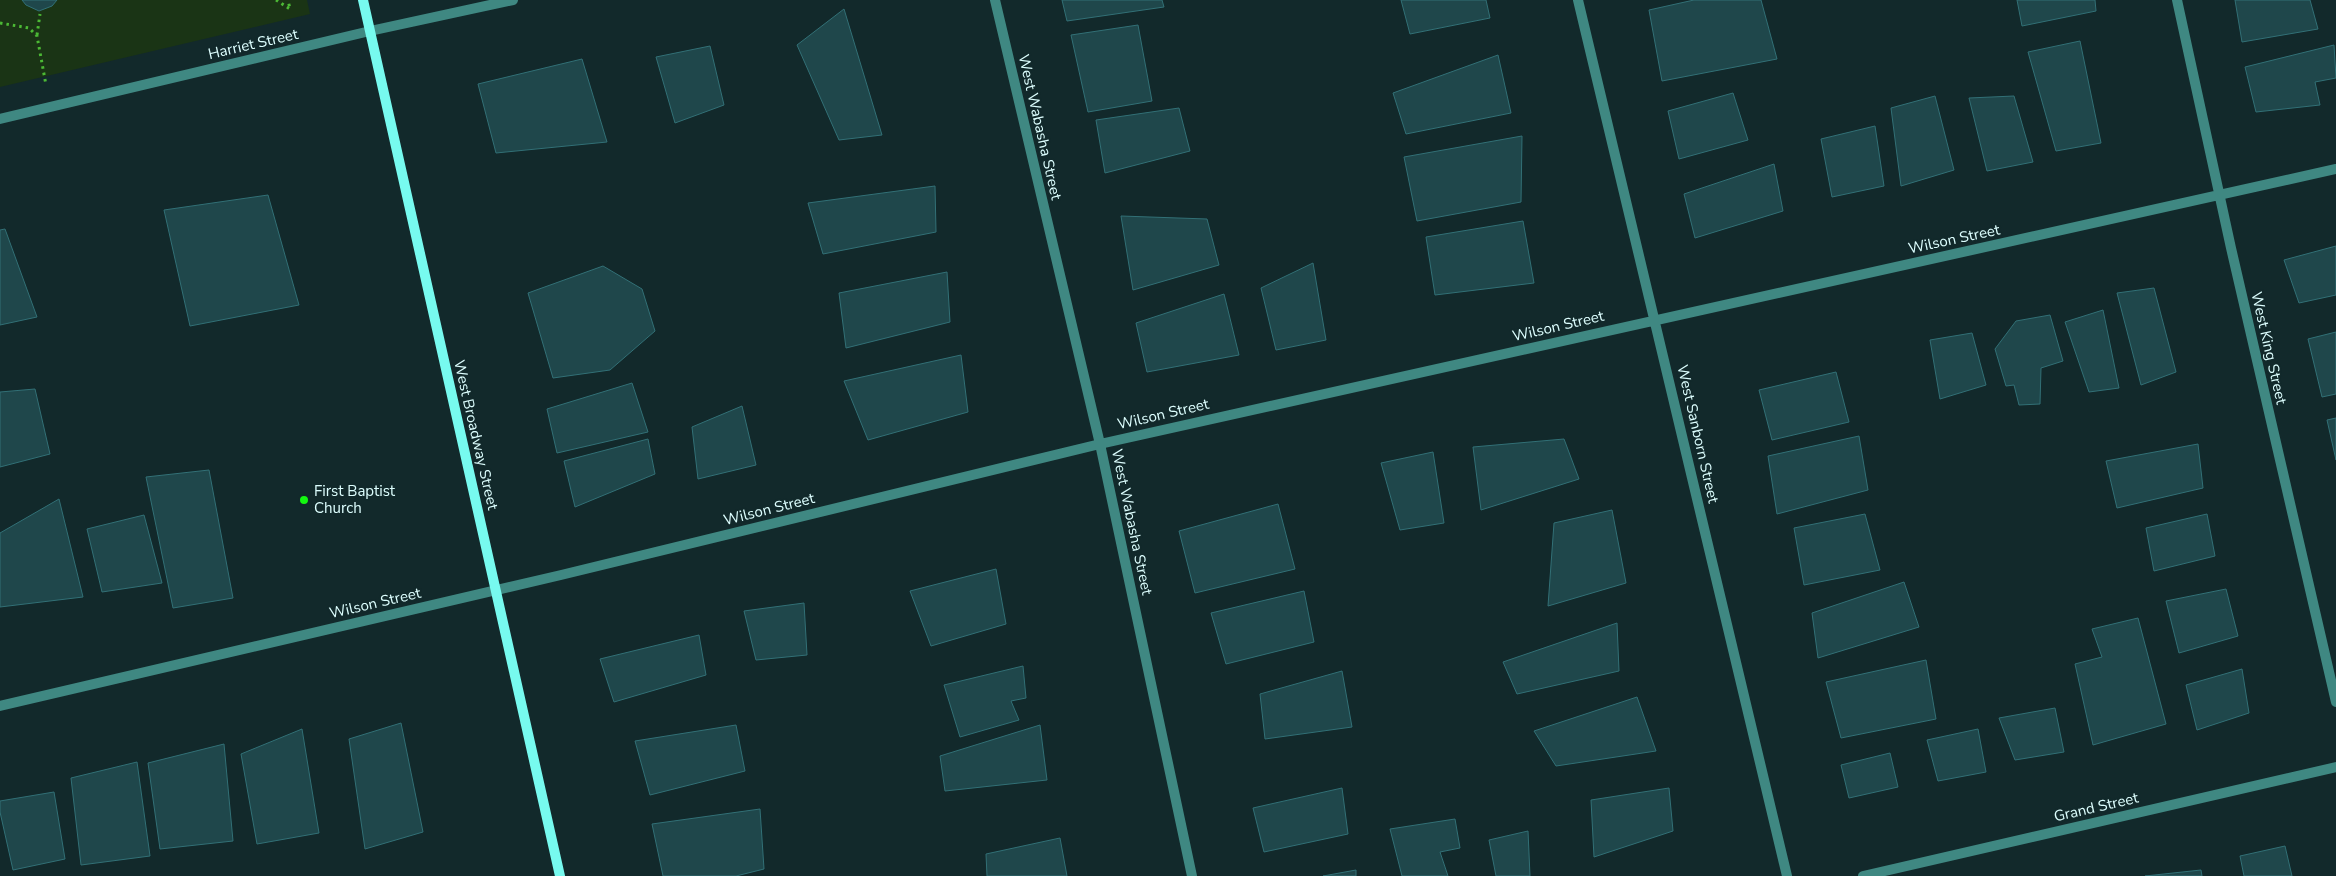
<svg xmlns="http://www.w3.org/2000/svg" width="2336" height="876" font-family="'Nunito Sans',sans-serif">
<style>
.green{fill:#1a3415}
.building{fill:#1f474b;stroke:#327076}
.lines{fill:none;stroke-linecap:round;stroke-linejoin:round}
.path{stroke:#4cb935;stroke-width:3;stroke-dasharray:2.5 4;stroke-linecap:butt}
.minor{stroke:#3f8882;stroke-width:10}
.tertiary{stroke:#3f8882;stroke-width:10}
.secondary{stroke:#77faef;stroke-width:10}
.poi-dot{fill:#13f710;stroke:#12292b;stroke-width:2}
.labels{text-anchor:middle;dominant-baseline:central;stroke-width:4;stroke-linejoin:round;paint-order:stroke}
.street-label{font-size:15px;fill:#ddfefe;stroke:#12292b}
.poi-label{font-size:15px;fill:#ddfefe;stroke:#12292b;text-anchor:start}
</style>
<rect width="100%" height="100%" fill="#12292b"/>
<!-- green -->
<path class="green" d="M0 0H307L310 14 0 87Z"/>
<!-- building -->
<path class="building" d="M22 0H57L52 6 39 11 26 5Z
M1062 0H1162L1164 7 1067 21Z
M1401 0H1486L1490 18 1410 34Z
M1694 0H1761L1777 59 1662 81 1649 10Z
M2017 0H2095L2096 11 2022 26Z
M2235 0H2310L2318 29 2242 42Z
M844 9 882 135 839 140 797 45Z
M1138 25 1152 101 1088 112 1071 35Z
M2080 41 2101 143 2056 151 2028 52Z
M2334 45 2336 78 2315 82 2320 105 2256 112 2245 67Z
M710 46 724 105 675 123 656 57Z
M1498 55 1511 113 1406 134 1393 93Z
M582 59 607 142 496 153 478 84Z
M1733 93 1748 140 1679 159 1668 111Z
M1935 96 1954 170 1901 186 1891 108Z
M2014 96 2033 162 1987 171 1969 98Z
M1179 108 1190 151 1105 173 1096 120Z
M1875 126 1884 186 1832 197 1821 139Z
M1522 136 1521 202 1417 221 1404 157Z
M1774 164 1783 211 1695 238 1684 194Z
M935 186 936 232 823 254 808 203Z
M268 195 299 305 190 326 164 210Z
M1121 216 1207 219 1219 265 1133 290Z
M1523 221 1534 283 1435 295 1426 237Z
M5 229 37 317 0 325V230Z
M2336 246V295L2299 303 2284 260Z
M1313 263 1326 340 1276 350 1261 288Z
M603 266 642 289 655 331 610 370 553 378 528 293Z
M947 272 950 322 846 348 839 293Z
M2154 288 2176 372 2141 385 2117 293Z
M1224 294 1239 355 1147 372 1136 323Z
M2103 310 2119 388 2089 392 2065 322Z
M2050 315 2063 361 2041 368 2040 404 2019 405 2014 385 2006 386 1995 349 2016 321Z
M2336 332V394L2322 397 2308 339Z
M1972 333 1986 385 1940 399 1930 340Z
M961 355 968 412 868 440 844 381Z
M1836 372 1849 422 1772 440 1759 390Z
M632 383 648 432 557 453 547 409Z
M35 389 50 454 0 467V392Z
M742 406 756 465 698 479 692 427Z
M2336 418V460L2327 420Z
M1859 436 1868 490 1777 514 1768 456Z
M648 439 655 474 575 507 564 461Z
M1564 439 1579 479 1481 510 1473 447Z
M2198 444 2203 488 2117 508 2106 461Z
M1433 452 1444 523 1400 530 1381 463Z
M209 470 233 598 173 608 146 477Z
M59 499 83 597 0 607V533Z
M1278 504 1295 569 1195 593 1179 531Z
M1612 510 1626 583 1548 606 1554 523Z
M1865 514 1880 570 1804 585 1794 528Z
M2207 514 2215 556 2154 571 2146 528Z
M144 515 162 583 102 592 87 529Z
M996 569 1006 624 931 646 910 591Z
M1904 582 1919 627 1818 658 1812 613Z
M2226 589 2238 636 2179 653 2166 601Z
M1304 591 1314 642 1226 664 1211 613Z
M804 603 807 655 756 660 744 611Z
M2138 618 2166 724 2093 745 2075 664 2102 657 2092 629Z
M1617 623 1619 671 1517 694 1503 662Z
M699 635 706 675 614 702 600 659Z
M1926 660 1936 719 1841 738 1826 682Z
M1023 666 1026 698 1011 701 1019 720 960 737 944 685Z
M2242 669 2249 713 2197 730 2186 685Z
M1342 671 1352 727 1265 739 1260 694Z
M1637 697 1656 751 1556 766 1534 731Z
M2055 708 2064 752 2015 760 1999 718Z
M401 723 423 832 365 849 349 739Z
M736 725 745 771 650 795 635 741Z
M1040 725 1047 780 945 791 940 756Z
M302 729 319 833 257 844 241 754Z
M1978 729 1986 772 1938 781 1927 740Z
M224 744 233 841 160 849 148 763Z
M1890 753 1898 787 1849 798 1841 765Z
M137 762 150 856 81 865 71 778Z
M1342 788 1348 834 1264 852 1253 808Z
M1669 788 1673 831 1594 857 1591 800Z
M54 792 65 859 13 870 0 812V801Z
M760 809 764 869 736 876H663L652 824Z
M1455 819 1460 848 1440 852 1448 876H1402L1390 829Z
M1528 831 1530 876H1496L1489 840Z
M1060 838 1067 876H987L986 854Z
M2285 846 2292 876H2244L2240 856Z
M1356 870V876H1323Z
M2201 870 2202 876H2145Z"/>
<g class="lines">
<!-- path -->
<path class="path" d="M276 0 290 9 288 0
M0 23 29 28 37 36 46 85
M37 35 40 14"/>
<!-- minor -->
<path class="minor" d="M995 0 1100 444 1192 876
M1578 0 1787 876
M2177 0 2231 248 2336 702
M0 119 370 31 513 0
M0 706 561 575 1100 444 2336 169"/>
<!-- tertiary -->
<path class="tertiary" d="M1863 876 2336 767"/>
<!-- secondary -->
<path class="secondary" d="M363 0 560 876"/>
</g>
<!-- markers -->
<circle class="poi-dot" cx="304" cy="500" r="5"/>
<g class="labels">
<!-- street labels -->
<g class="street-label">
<text transform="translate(253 44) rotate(-13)">Harriet Street</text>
<text transform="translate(1040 127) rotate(77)">West Wabasha Street</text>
<text transform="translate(1954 239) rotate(-12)">Wilson Street</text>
<text transform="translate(1558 326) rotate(-13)">Wilson Street</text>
<text transform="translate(2269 348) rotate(77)">West King Street</text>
<text transform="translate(1163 414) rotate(-13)">Wilson Street</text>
<text transform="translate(1698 434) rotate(77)">West Sanborn Street</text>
<text transform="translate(476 435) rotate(77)">West Broadway Street</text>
<text transform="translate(769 509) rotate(-14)">Wilson Street</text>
<text transform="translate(1132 522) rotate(78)">West Wabasha Street</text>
<text transform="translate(375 603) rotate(-13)">Wilson Street</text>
<text transform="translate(2096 807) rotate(-13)">Grand Street</text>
</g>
<!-- poi labels -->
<g class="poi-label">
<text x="314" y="491">First Baptist<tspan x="314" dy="17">Church</tspan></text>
</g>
</g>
</svg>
